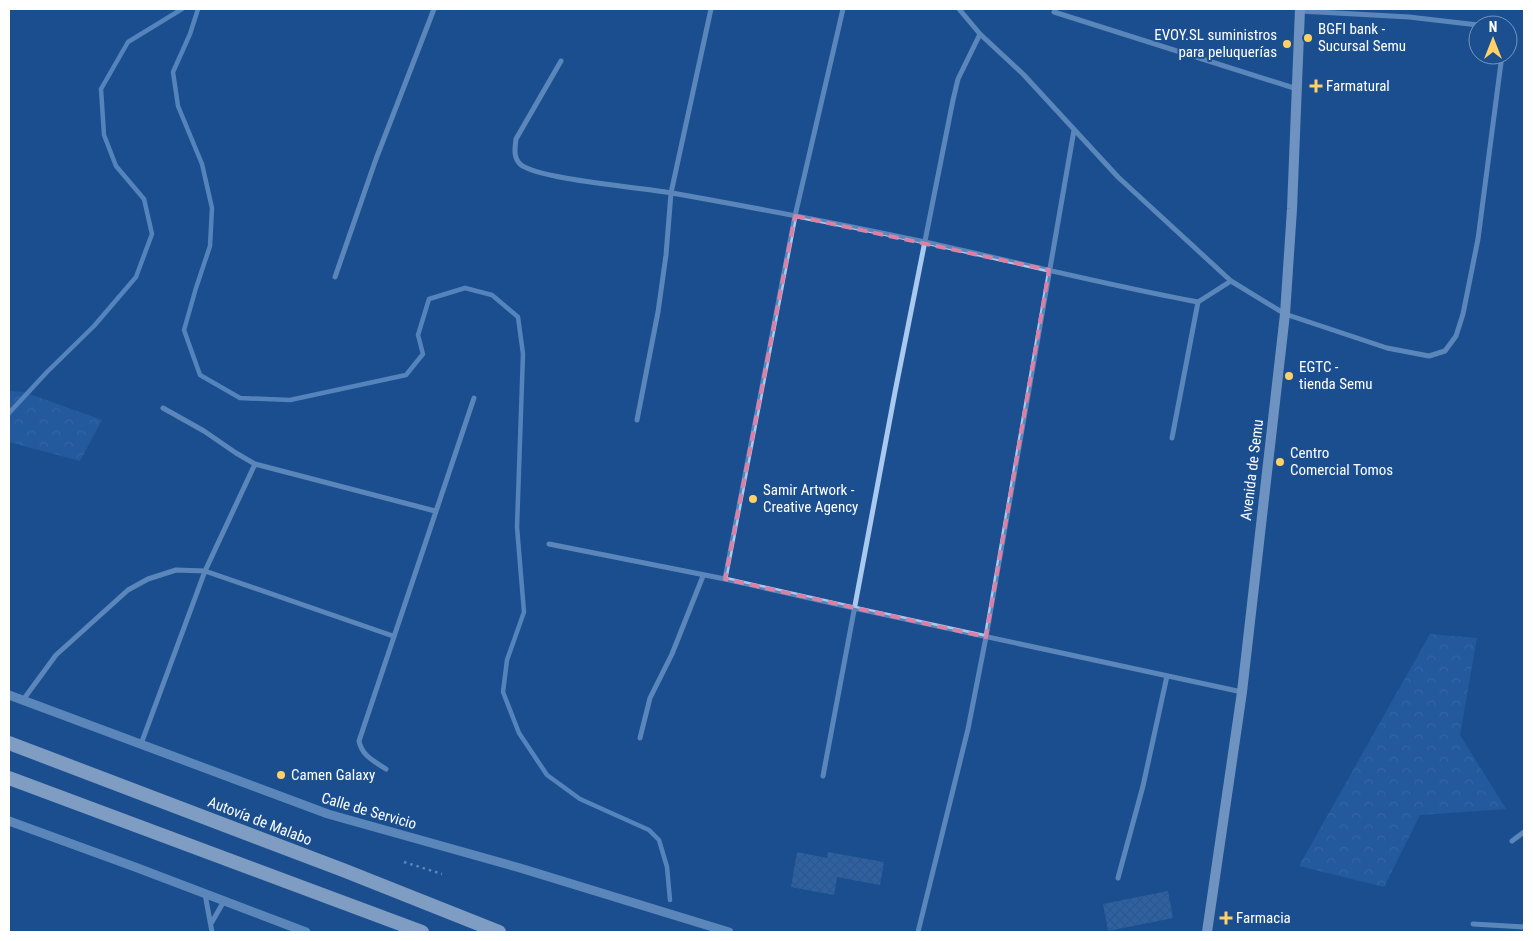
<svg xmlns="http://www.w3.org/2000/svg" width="1533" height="941" font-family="'Roboto Condensed',sans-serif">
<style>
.forest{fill:url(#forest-crowns)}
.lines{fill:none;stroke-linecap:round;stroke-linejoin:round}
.stream{stroke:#9cc4f0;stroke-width:4.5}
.building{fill:url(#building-cross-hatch)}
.path{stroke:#a9c9ee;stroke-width:2.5;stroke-dasharray:2.5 4;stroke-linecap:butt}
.minor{stroke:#a9c9ee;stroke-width:5}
.tertiary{stroke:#a9c9ee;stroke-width:9}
.secondary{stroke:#d6e6fa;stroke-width:10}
.trunk{stroke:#f8faff;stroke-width:14}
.marked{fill:none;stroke:#dd80a5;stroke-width:4;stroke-dasharray:10 6;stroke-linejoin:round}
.poi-dot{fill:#ffd166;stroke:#1b4f8f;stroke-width:2}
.labels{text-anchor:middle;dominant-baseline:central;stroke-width:4;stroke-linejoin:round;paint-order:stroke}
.poi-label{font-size:15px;fill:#fff;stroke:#1b4f8f;text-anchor:start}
.street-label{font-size:15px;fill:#fff;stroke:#1b4f8f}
</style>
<defs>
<pattern id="forest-crowns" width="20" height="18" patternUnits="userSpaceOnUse" patternTransform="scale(1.25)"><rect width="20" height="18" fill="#2e69ad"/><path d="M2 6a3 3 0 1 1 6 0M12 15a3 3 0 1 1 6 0" fill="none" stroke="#4d80b9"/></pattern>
<pattern id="building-cross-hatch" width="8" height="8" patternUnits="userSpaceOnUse" patternTransform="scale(1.25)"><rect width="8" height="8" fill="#4478b7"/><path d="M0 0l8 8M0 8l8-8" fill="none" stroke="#486282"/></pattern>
</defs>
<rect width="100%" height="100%" fill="#1b4f8f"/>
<!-- forest -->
<path class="forest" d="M9 391 24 392 102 420 80 461 9 442Z
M1430 634 1477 638 1460 735 1506 809 1420 815 1384 887 1299 866Z"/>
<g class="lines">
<!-- stream -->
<path class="stream" d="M198 9 190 34 173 72 178 106 202 164 212 208 210 246 196 288 184 330 200 375 240 398 290 400 406 375 423 354 418 335 429 299 465 288 492 295 518 317 523 354 517 527 524 612 507 660 503 692 519 733 547 775 580 799 649 830 659 840 667 867 670 900
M9 413 47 372 94 326 136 277 152 234 144 199 116 166 104 135 101 89 128 42 182 9"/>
</g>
<!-- building -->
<path class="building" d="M797 852 827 858 828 852 884 862 880 885 837 877 834 895 791 887Z
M1168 891 1173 918 1108 931 1103 904Z"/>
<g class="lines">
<!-- path -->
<path class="path" d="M404 862 442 874"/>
<!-- minor -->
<path class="minor" d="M959 9 980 34 1023 74 1118 177 1231 281 1285 314 1387 348 1429 356 1445 351 1456 336 1463 314 1478 239 1502 55
M1300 11 1409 17 1478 25
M1054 12 1297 89
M561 61 516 139C515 148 513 157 520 164 535 179 645 188 672 193 756 208 841 224 925 242 1016 262 1106 285 1198 302L1231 281
M335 277 376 159 434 9
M163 408 204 431 236 453 255 464 435 511
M637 420 658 312 666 255 671 193 711 9
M1172 438 1198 302
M549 544 725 579 854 608 1242 692
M725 579 795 216 843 9
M23 700 56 655 128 590 148 579 176 570 205 571 393 636
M640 738 650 698 672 654 703 576
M141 744 205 571 255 464
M386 769C374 761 362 756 359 741L474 398
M823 776 895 392 953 100 958 79 980 34
M1512 841 1524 832
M1118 878 1143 786 1167 676
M205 894 212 932
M212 922 224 901
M1473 924 1524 927
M918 932 968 729 986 637 1074 130"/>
<!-- tertiary -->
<path class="tertiary" d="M9 695 328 814 520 868 729 932
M9 821 135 867 306 932"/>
<!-- secondary -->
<path class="secondary" d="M1207 932 1242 692 1285 314 1292 209 1300 9"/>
<!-- trunk -->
<path class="trunk" d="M9 743 343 870 499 932
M9 778 422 932"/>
</g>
<!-- marked area -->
<path d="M0 0H1533V941H0ZM795 216 1049 270 986 637 725 579Z" fill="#1b4f8f" fill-opacity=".55" fill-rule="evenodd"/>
<path class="marked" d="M795 216 1049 270 986 637 725 579Z"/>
<!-- markers -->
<g class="poi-dot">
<circle cx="1308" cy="38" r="5"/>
<circle cx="1287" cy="44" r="5"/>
<path d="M1313.5 78.5h5v5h5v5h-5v5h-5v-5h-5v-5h5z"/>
<circle cx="1289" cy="376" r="5"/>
<circle cx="1280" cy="462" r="5"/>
<circle cx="753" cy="499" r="5"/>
<circle cx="281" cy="775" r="5"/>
<path d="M1223.5 910.5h5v5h5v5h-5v5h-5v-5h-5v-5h5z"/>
</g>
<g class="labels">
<!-- poi labels -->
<g class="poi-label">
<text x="1318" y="29">BGFI bank -<tspan x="1318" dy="17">Sucursal Semu</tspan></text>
<text x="1277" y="35" text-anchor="end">EVOY.SL suministros<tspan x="1277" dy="17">para peluquerías</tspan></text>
<text x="1326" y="86">Farmatural</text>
<text x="1299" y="367">EGTC -<tspan x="1299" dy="17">tienda Semu</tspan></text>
<text x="1290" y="453">Centro<tspan x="1290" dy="17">Comercial Tomos</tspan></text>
<text x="763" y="490">Samir Artwork -<tspan x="763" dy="17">Creative Agency</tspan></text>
<text x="291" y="775">Camen Galaxy</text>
<text x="1236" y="918">Farmacia</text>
</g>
<!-- street labels -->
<g class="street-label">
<text transform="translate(1252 470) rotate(-83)">Avenida de Semu</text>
<text transform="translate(369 811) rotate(16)">Calle de Servicio</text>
<text transform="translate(260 821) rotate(21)">Autovía de Malabo</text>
</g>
</g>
<!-- border -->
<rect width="1533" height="941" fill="none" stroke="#ffffff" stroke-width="20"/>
<!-- north arrow -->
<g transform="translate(1493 40)"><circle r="24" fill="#1b4f8f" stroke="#7695bc"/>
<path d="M0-4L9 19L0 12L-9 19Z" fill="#ffd166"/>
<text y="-8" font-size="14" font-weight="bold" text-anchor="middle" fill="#ffffff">N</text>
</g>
</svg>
